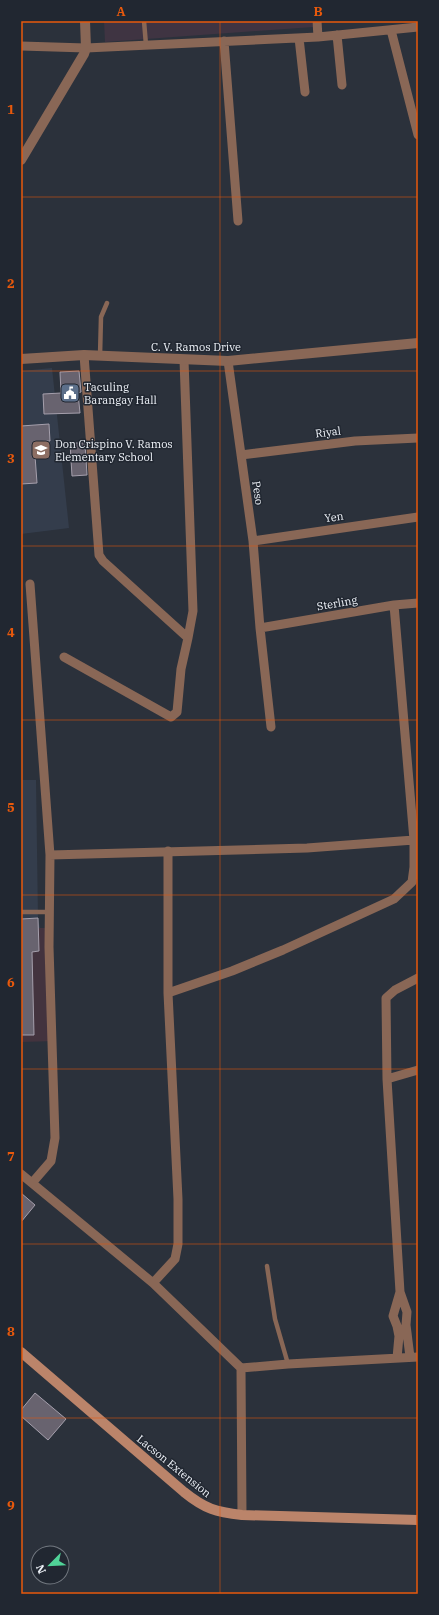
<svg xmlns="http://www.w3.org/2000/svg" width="439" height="1615" font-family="'IBM Plex Serif',serif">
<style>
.built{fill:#343d4c}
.industrial{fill:#43333e}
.medical{fill:#3f3442}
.building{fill:#68636f;stroke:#a59fac}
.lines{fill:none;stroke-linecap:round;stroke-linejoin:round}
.service{stroke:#896756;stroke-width:4.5}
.minor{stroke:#896756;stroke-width:9}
.tertiary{stroke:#896756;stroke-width:10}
.secondary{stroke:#bb846a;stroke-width:10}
.grid{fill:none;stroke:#e8590c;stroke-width:1;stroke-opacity:0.55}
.labels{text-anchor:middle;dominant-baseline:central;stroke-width:3;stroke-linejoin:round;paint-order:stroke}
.street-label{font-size:11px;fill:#eff3f9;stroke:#212731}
.poi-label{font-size:11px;fill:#eff3f9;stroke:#212731;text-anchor:start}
.neatline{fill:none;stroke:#e8590c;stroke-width:1.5}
.grid-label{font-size:13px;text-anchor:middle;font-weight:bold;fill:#e8590c}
</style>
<rect width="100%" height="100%" fill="#2b313b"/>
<!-- built -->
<path class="built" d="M52 368 69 528 21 534V371Z
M21 780H36L38 918 40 928H21Z"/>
<!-- industrial -->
<path class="industrial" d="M21 928H50L56 1041 21 1042Z"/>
<!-- medical -->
<path class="medical" d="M104 21H312L313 27 105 42Z"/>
<!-- building -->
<path class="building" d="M79 371 81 392 78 393 80 413 44 414 43 394 61 393 60 372Z
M49 424 50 441 34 442 37 483 21 484V426Z
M70 443H85L87 475 72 476Z
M38 918 39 951 32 952 34 1035H21V919Z
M21 1193 35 1205 21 1222Z
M35 1393 66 1419 48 1440 21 1416V1410Z"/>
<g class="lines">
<!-- service -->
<path class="service" d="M144 21 146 45
M100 356 101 317 107 303
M21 912H49
M267 1266 275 1319 288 1364"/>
<!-- minor -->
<path class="minor" d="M317 21 318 37
M391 30 418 135
M337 35 342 85
M299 38 305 92
M224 41 238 221
M21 46 86 48 318 37 418 27
M84 355 99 555 103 561 188 638 193 611 184 360
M228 361 253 541 260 628 271 727
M241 455 355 441 418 438
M253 541 418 517
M30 584 50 855 49 947 55 1138 51 1161 32 1183
M260 628 394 605 418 603
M64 657 171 717 177 712 181 669 188 638
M50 855 307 848 414 840
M168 993V851
M387 1079 418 1070
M21 1174 153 1283 241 1368 242 1515
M153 1283 175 1259 178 1244V1199L168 993 232 971 283 950 394 899 412 882 414 867V840L394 605
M410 1357 406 1325 407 1312 400 1292 387 1079 386 998 395 990 418 978
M397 1358 399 1336 397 1326 393 1316 400 1292
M241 1368 288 1364 418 1357"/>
<!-- tertiary -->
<path class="tertiary" d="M21 160 84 54 86 48 85 21
M21 359 84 355 228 361 418 343"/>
<!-- secondary -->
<path class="secondary" d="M21 1352 184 1492C205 1509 216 1512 242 1515L418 1520"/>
</g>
<!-- grid -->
<path class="grid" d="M220 21V1594M21 197H418M21 371H418M21 546H418M21 720H418M21 895H418M21 1069H418M21 1244H418M21 1418H418"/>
<!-- icons -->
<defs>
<g id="civic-square" transform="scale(1)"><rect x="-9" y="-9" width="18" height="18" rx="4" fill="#5c6f8a" stroke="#212731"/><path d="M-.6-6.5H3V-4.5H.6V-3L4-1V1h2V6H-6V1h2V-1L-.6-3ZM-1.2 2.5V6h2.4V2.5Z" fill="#fff"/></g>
<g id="school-square" transform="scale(1)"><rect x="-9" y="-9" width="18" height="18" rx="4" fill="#8d6e63" stroke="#212731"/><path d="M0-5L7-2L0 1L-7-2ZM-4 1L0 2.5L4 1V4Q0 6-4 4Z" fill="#fff"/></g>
</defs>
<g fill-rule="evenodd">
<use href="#civic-square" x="70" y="393"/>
<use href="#school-square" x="41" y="450"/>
</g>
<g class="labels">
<!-- street labels -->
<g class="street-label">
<text x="196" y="347">C. V. Ramos Drive</text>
<text transform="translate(328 432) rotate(-7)">Riyal</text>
<text transform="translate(258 493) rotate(82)">Peso</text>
<text transform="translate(334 517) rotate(-8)">Yen</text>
<text transform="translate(337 603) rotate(-10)">Sterling</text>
<text transform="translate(174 1466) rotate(39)">Lacson Extension</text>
</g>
<!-- poi labels -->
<g class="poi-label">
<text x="84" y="387">Taculing<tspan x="84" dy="13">Barangay Hall</tspan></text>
<text x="55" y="444">Don Crispino V. Ramos<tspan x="55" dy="13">Elementary School</tspan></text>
</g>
</g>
<!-- border -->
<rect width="439" height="1615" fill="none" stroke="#212731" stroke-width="44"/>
<!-- north arrow -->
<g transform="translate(50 1565) rotate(246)"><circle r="19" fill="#212731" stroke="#737981"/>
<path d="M0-3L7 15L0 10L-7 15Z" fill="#50d398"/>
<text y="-6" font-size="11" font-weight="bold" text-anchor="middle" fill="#eff3f9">N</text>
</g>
<rect x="22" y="22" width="395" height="1571" class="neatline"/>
<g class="grid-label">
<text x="121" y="16">A</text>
<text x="318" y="16">B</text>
<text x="11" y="114">1</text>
<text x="11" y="288">2</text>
<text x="11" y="463">3</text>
<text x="11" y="637">4</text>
<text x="11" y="812">5</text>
<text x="11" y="987">6</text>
<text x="11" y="1161">7</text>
<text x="11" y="1336">8</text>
<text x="11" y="1510">9</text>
</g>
</svg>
